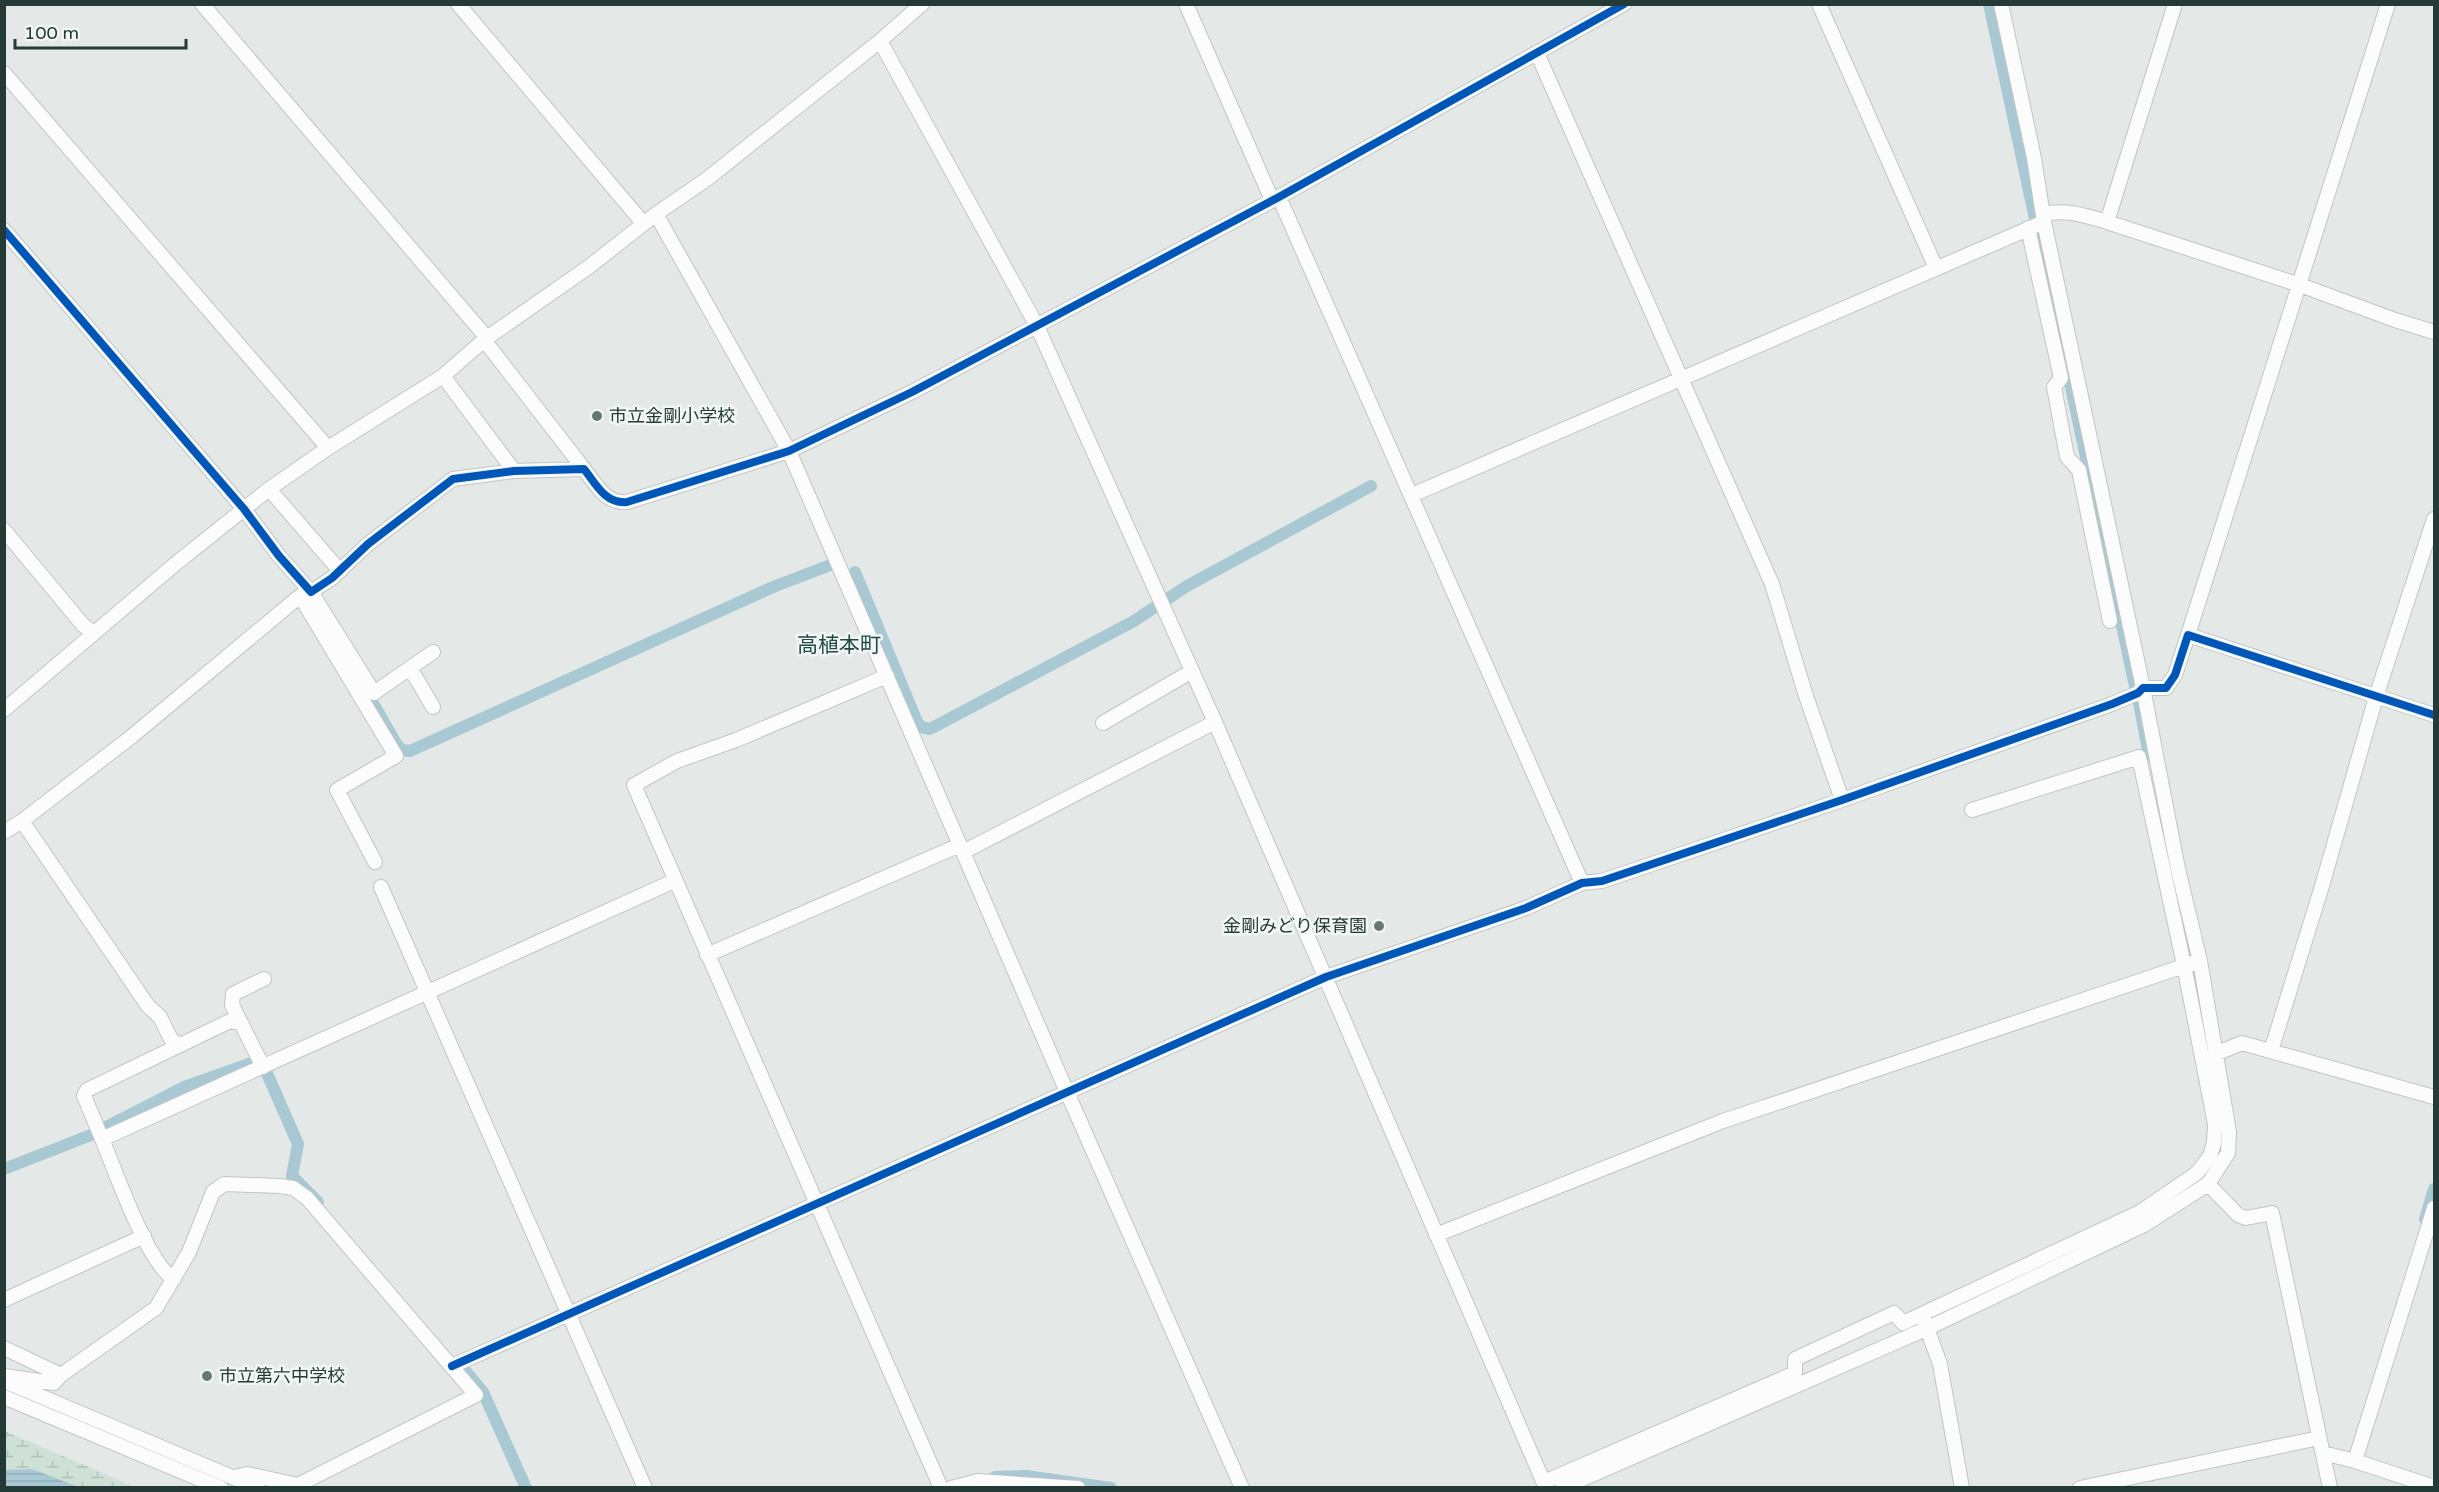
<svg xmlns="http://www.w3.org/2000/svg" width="2439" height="1492" font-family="'Varela Round','Noto Sans JP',sans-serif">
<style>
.wetland{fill:url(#wetland-marsh)}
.water{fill:url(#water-rules)}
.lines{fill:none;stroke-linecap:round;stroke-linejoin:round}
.canal{stroke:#a8c9d3;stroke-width:12}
.minor-casing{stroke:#c1c6c4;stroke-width:16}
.minor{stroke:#fbfcfb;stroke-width:14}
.cycleway-casing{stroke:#f2f7f5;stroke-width:11}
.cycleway{stroke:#0057b8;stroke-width:8}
.poi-dot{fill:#677774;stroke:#f2f7f5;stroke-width:2}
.labels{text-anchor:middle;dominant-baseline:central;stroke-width:5;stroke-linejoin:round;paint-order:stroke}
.poi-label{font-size:18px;fill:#243a36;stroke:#f2f7f5;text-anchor:start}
.quarter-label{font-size:21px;fill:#224a44;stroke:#f2f7f5}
</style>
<defs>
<pattern id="wetland-marsh" width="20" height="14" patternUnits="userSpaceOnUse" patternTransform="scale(1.5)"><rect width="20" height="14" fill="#cfe1d6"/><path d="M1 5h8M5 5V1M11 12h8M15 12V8" fill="none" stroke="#b2c2b8"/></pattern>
<pattern id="water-rules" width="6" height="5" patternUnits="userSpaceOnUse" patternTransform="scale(1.5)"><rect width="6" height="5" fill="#a8c9d3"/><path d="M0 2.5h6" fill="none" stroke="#90adb6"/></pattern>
</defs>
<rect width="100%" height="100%" fill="#e4e9e7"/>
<!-- wetland -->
<path class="wetland" d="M5 1431 135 1487H5Z"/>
<!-- water -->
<path class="water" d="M32 1469 79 1487H5V1470Z"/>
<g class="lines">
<!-- canal -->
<path class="canal" d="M1989 4 2136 691
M855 572 918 724 924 728 930 729 1134 621 1187 586 1371 486
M362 684 397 745 402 750 410 751 773 587 833 564
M2139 703 2149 755
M2175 881 2210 1058
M266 1071 298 1144 292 1176 318 1202
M104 1128 184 1087 252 1063
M4 1169 91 1135
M2170 1201C2196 1183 2223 1167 2223 1131
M2425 1219 2434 1189
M463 1368 483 1392 526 1488
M995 1477 1026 1476 1111 1488"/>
<!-- minor casing -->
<g class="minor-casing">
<path id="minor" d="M202 4 487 338
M458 4 643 223
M1186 4 1272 200
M1819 4 1936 268
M880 41 1037 326 1215 722 1546 1488
M1537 53 1772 584 1805 693 1842 800
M4 73 328 448
M1279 197 1582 883
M656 214 789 451 1067 1092 1242 1488
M2043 214C2066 209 2084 215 2107 222L2300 285 2395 320 2434 332
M2107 222 2175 4
M2028 228 2061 378 2054 387 2067 457 2079 470 2110 621
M4 230 244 509 279 556 311 592 332 578 368 544 453 479 514 471 584 469C596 484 605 504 627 502L789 451 912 392 1279 197 1624 4
M484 340 584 469
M443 376 514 471
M269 489 340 571
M1412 495 2044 222
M4 530 83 625 94 633
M300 596 396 756 337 790 375 862
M2188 635 2388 4
M410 668 433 707
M887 676 736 740 677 761 634 785 941 1488
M4 710 174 565 269 489 328 448 443 376 484 340 590 266 656 214 707 179 880 41 922 4
M1103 723 1192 671
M22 821 148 1006 160 1017 172 1041 181 1045
M4 832 22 821 131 737 300 596 311 592 374 693 433 652
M963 852 1215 722
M381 887 645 1488
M707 955 960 845
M241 1023 232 1005 233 994 264 979
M2271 1051 2322 886 2376 697 2434 519
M2215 1054 2242 1043 2434 1097
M102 1139 84 1096 87 1090 230 1021 241 1023 263 1067
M2208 1184 2238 1215 2246 1218 2272 1213 2330 1488
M1436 1235 1723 1121 2193 963
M174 1279C148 1265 115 1170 102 1139L674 881
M4 1300 144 1236
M1924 1320 1940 1364 1962 1488
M4 1348 61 1375
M452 1366 1326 977 1526 908 1582 883 1602 881 1842 800 2112 704 2138 693 2143 688H2166L2175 675 2188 635 2434 715
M4 1376 54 1383 61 1375 156 1308 189 1252 213 1192 224 1184 280 1186 293 1188 307 1198 476 1395 298 1485 247 1474 235 1477
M9 1383 258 1488
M4 1397 221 1488
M2323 1453 2355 1461 2434 1487
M2355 1461 2434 1208
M1544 1482 1795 1373V1359L1894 1313 1903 1323 2140 1212 2197 1173 2210 1156 2214 1143 2215 1124 2184 965 2139 757 1972 810
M951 1488 978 1481 1078 1488
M1562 1488 1928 1328 2144 1225 2208 1184 2228 1153 2229 1132 2200 961 2178 869 2143 688 2044 222 2034 158 2001 4
M2080 1488 2319 1438"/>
</g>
<!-- minor -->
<use href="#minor" class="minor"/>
<!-- cycleway casing -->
<g class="cycleway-casing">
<path id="cycleway" d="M4 230 244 509 279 556 311 592 332 578 368 544 453 479 514 471 584 469C596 484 605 504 627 502L789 451 912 392 1279 197 1624 4
M452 1366 1326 977 1526 908 1582 883 1602 881 1842 800 2112 704 2138 693 2143 688H2166L2175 675 2188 635 2434 715"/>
</g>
<!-- cycleway -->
<use href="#cycleway" class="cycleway"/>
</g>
<!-- markers -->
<g class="poi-dot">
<circle cx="597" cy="416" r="6"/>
<circle cx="1379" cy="926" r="6"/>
<circle cx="207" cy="1376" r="6"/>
</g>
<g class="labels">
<!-- poi labels -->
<g class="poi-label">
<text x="609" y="416">市立金剛小学校</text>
<text x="1367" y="926" text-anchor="end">金剛みどり保育園</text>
<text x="219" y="1376">市立第六中学校</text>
</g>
<!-- quarter labels -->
<g class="quarter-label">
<text x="839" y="645">高植本町</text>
</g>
</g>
<!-- border -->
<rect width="2439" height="1492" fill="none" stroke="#243a36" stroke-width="12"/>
<!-- scale -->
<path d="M15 39v9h171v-9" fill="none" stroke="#243a36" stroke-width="3"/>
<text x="24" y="39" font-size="18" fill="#243a36" stroke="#f2f7f5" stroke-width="4.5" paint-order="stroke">100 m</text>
</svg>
